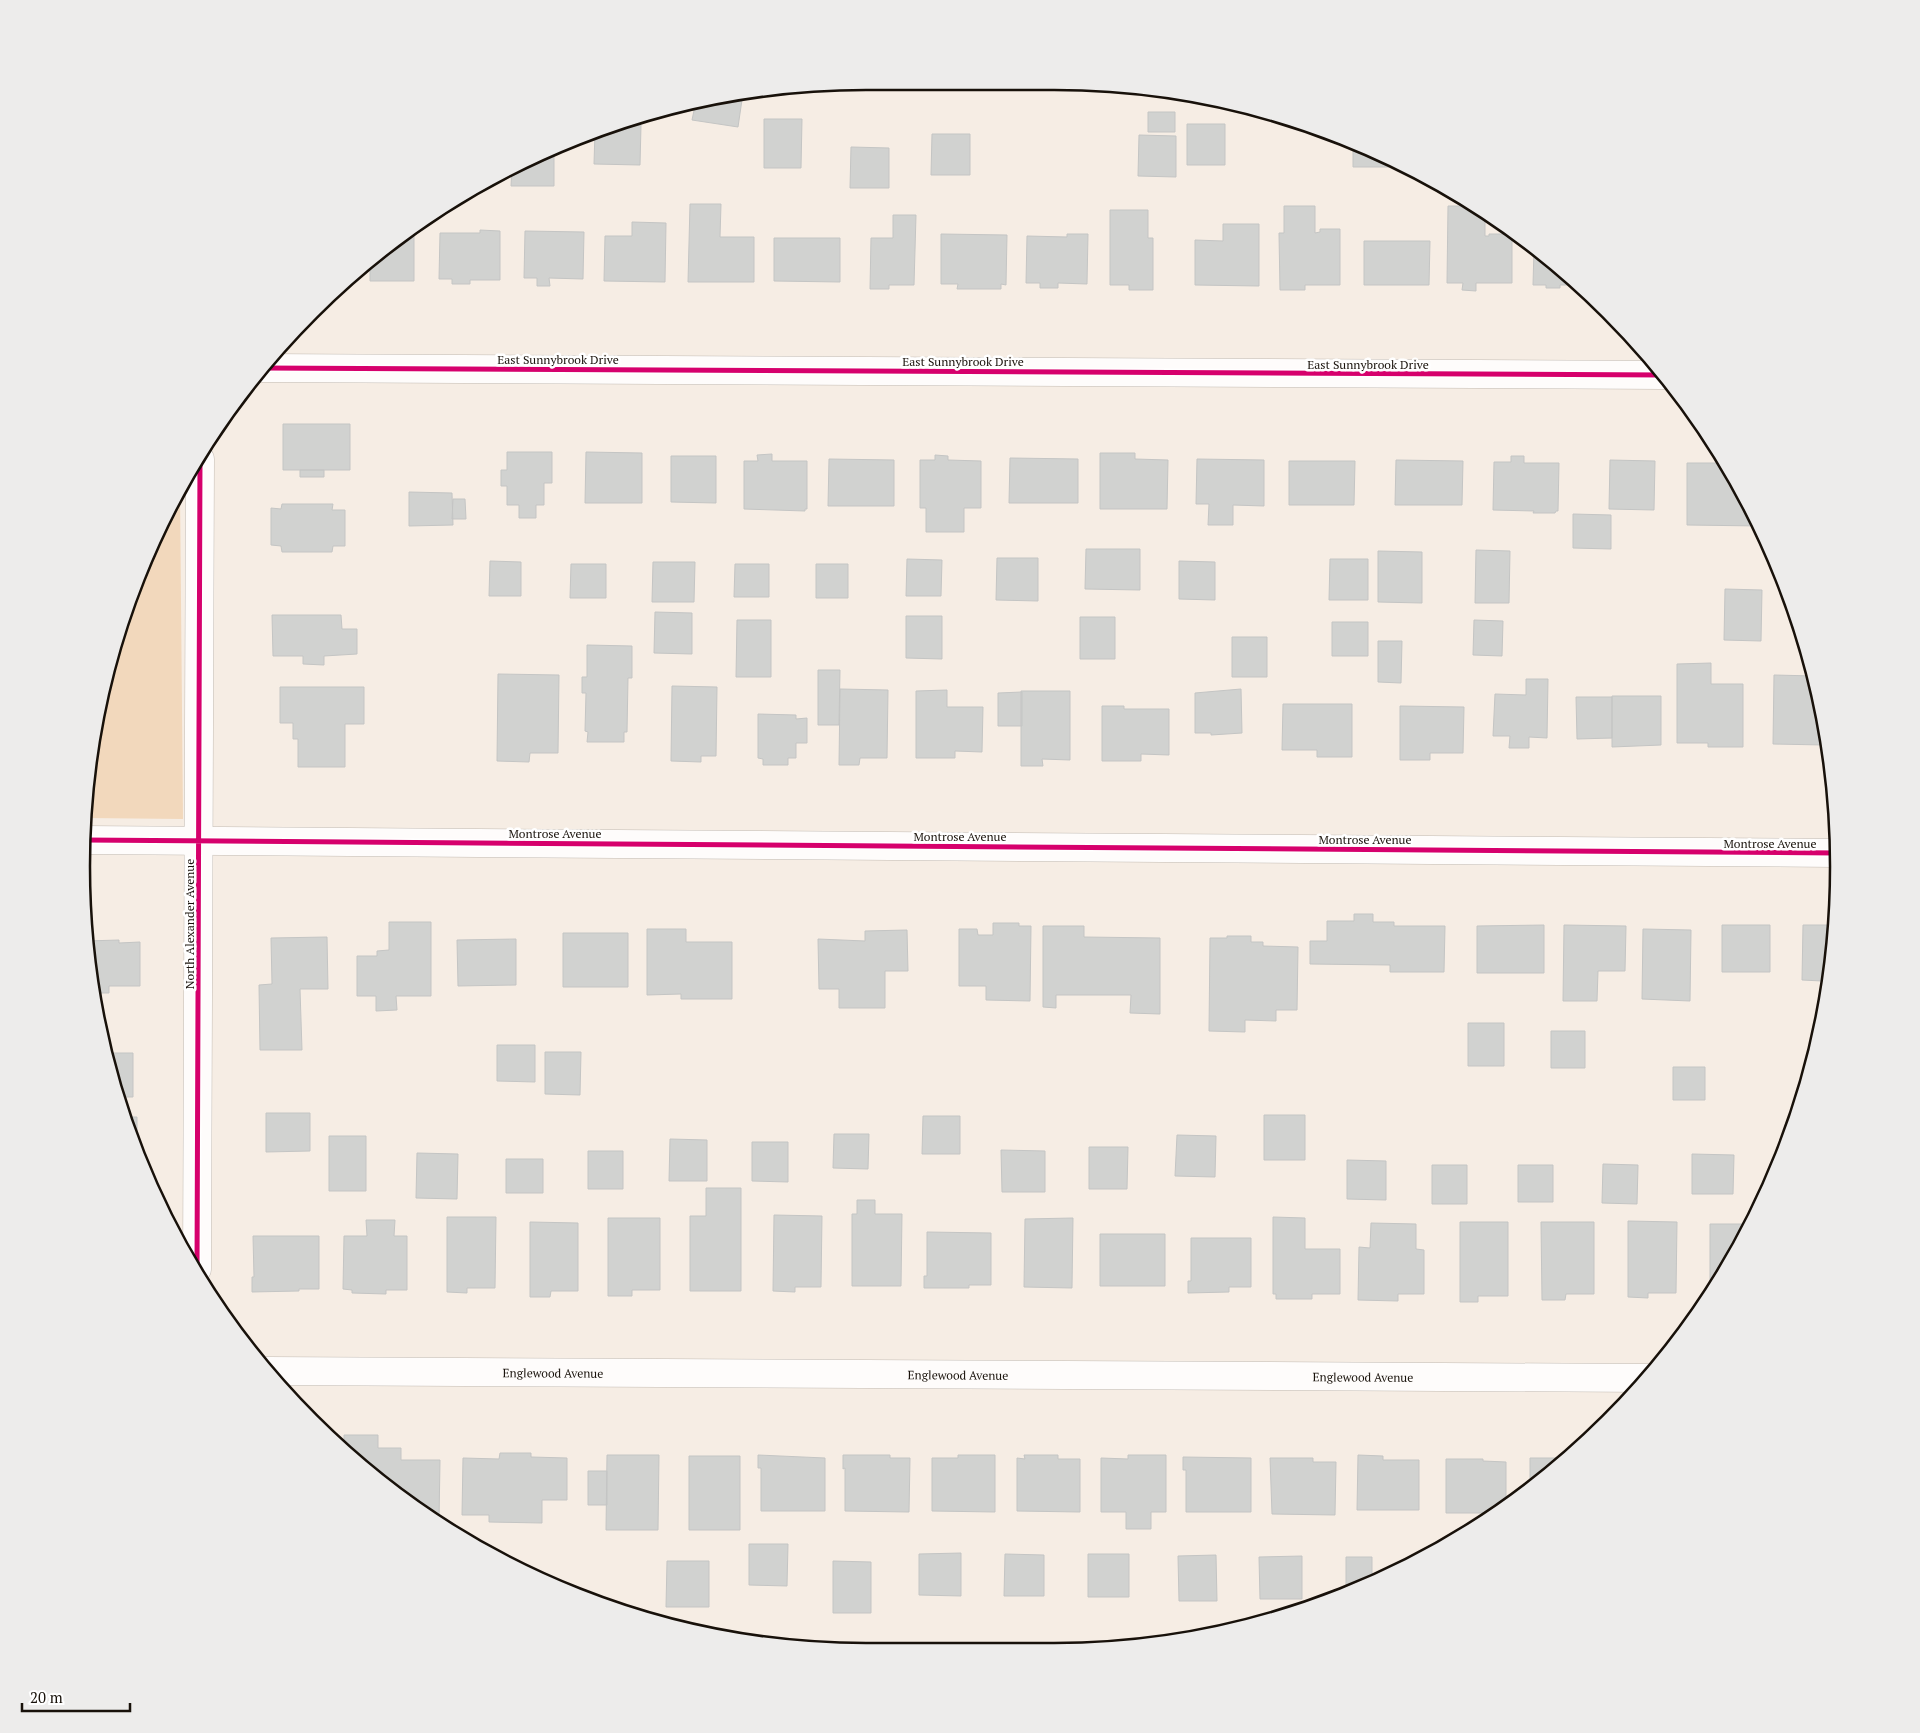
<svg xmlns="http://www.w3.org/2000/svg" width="1920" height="1733" font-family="'PT Serif',serif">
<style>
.green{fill:#f2d8bc}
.building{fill:#d1d2d0;stroke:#c4c5c4}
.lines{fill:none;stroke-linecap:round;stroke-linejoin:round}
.minor-casing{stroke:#c2bbb3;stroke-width:29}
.minor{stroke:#fefcfb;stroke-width:28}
.cycleway-casing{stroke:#fff;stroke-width:8}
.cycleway{stroke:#d6006c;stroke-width:5}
.labels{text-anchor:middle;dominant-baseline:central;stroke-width:5;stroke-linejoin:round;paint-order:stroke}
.street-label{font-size:12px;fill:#18110a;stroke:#fff}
.rim{fill:none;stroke:#18110a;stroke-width:2.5}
</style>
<rect width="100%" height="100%" fill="#f6ede4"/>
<!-- green -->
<path class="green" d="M180 491 183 819 86 818 96 713 123 614 162 519Z"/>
<!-- building -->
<path class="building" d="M743 93 738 127 692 120 696 101 713 96Z
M1148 112H1175V132H1148Z
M1270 116 1287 121 1270 120Z
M764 119H802L801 168H764Z
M612 124 641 125 640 165 594 164 595 131Z
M1187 124H1225V165H1187Z
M932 134H970V175H931Z
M1139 135 1176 136V177L1138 176Z
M1353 141 1389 158V167H1353Z
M851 147 889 148V188H850Z
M554 148V186H511L512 167Z
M690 204H721L720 237H754V282H688Z
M1284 206H1315V233L1320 232V229H1340V285H1305V290H1280L1279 233H1284Z
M1448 206H1473L1485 214V236H1489V234H1509V235H1512V283H1476V291L1462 290 1463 283H1447Z
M1110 210H1148V238H1153V290H1129V285H1110Z
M893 215H916L914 285H889V289H870L871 238H893Z
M632 222 666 223 665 282 604 281 605 236H632Z
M1223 224H1259V286L1195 285V240L1223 241Z
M414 228V281H370V260L388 244Z
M480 230 500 231V280H470V284H452V279H439L440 233H480Z
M525 231 584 232 583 279 549 278 550 286H537V278H524Z
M941 234 1007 235 1006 285 1001 284V289H957L958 284H941Z
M1067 234H1088L1087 284 1058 283V288H1040V283H1026L1027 236 1067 237Z
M774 238H840V282L774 281Z
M1364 241H1430L1429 285H1364Z
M1534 249 1571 276 1580 285H1560V288H1546V285H1533Z
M283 424H350V470H283Z
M507 452H552V483H544V505H536V518H519V505H507V486H501V470H507Z
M586 452 642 453V503H585Z
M1100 453H1135V459L1168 460 1167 509H1100Z
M772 454V461H807V509H805V511L744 509V461H758L757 455Z
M935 455 948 456V460L981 461V508H964V532H926V508H920V460H935Z
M671 456H716V503L671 502Z
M1511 456H1524V463H1559L1558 511H1556L1555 513H1533L1534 511 1493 510 1494 462H1511Z
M1010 458 1078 459V503H1009Z
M829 459 894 460V506H828Z
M1197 459 1264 460V506L1233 505V525H1208L1209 504H1196Z
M1396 460 1463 461 1462 505H1395Z
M1610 460 1655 461 1654 510 1609 509Z
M1289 461H1355L1354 505H1289Z
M1687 463H1723L1760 526 1687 525Z
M300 470H324V477H300Z
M409 492 452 493 453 525 409 526Z
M453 499H465L466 519H452Z
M282 504H333L332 510H345V546H333L332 552H282L281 546 271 545V508L281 509Z
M1573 514 1611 515V549L1573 548Z
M1086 549H1140V590L1085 589Z
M1476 550 1510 551 1509 603H1475Z
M1378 551 1422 552V603L1378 602Z
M997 558H1038V601L996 600Z
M907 559 942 560 941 596H906Z
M1330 559H1368V600H1329Z
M490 561 521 562V596H489Z
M1179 561 1215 562V600L1179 599Z
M653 562H695L694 602H652Z
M571 564H606V598H570Z
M735 564H769V597H734Z
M816 564H848V598H816Z
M1725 589 1762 590 1761 641 1724 640Z
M655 612 692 613V654L654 653Z
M272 615H341L342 629H357V654L324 656V665L303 664V656H273Z
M906 616H942V659L906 658Z
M1080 617H1115V659H1080Z
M737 620H771V677H736Z
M1474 620 1503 621 1502 656 1473 655Z
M1332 622H1368V656H1332Z
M1232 637H1267V677H1232Z
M1378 641H1402L1401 683 1378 682Z
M587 645 632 646V678H628L627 732H624V742H587L588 732 585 731 586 693H582V677H587Z
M1711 663V684H1743V747H1708V743H1677V664Z
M818 670H840L839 725H818Z
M498 674 559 675 558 753H530L529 762 497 761Z
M1774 675 1814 676 1824 735V745L1773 744Z
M1526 679H1548L1547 738 1529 737V748H1509L1510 736H1493L1495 694 1526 695Z
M672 686 717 687 716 756H701V762L671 761Z
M280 687H364V724H345V767H298V739H293V723H280Z
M840 689 888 690 887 758H860L859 765H839Z
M1241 689 1242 733 1211 735V733H1195V693Z
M947 690V707H983L982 752 955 751V758H916V691Z
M1021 691H1070V760L1042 759 1043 766H1021Z
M1022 692V726H998V693Z
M1612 696H1661V745L1612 747Z
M1576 697H1612V738L1577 739Z
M1283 704H1352V757H1317V750H1282Z
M1102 706H1124V709H1169V755L1141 754V761H1102Z
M1400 706 1464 707 1463 753H1430V760H1400Z
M758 714 796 715V719L807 718V743H796V758H788V765H763V759L758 758Z
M1354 914H1373V922H1394V926H1445L1444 972H1390V965L1310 964V941H1327V921H1354Z
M389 922H431V996H396L397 1010 376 1011V996H357V956H377V951L389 950Z
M993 923H1019V926H1031L1030 1001 986 1000V986H959V929H977L978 935H993Z
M1544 925V973H1477V926Z
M1564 925 1626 926 1625 971H1598L1597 1001H1563Z
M1722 925H1770V972H1722Z
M1803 925H1833L1832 969 1831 976 1823 975 1822 981 1802 980Z
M1043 926H1084V937L1160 938V1014L1130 1013 1131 995H1056V1008L1043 1007Z
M647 929H686V942H732V999H681V994L647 995Z
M1643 929 1691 930 1690 1001 1642 999Z
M907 930 908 971H885V1008H839V989H819L818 939 865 941V931Z
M563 933H628V987H563Z
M1227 936H1251V942H1263V946L1298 947 1297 1010H1276V1021L1245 1020V1032L1209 1031 1210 938H1227Z
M327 937 328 989H300L302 1050H260L259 985 272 984 271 938Z
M516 939V985L458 986 457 940Z
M119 940V943L140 942V986H109V993H93L88 969 86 941Z
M1468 1023H1504V1066H1468Z
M1551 1031H1585V1068H1551Z
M497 1045H535V1082L497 1081Z
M545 1052H581L580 1095 545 1094Z
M105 1053H133V1097H118L108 1069Z
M1673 1067H1705V1100H1673Z
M266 1113H310V1151L266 1152Z
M1264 1115H1305V1160H1264Z
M923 1116H960V1154H922Z
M126 1117H137V1146Z
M834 1134H869L868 1169 833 1168Z
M1177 1135 1216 1136 1215 1177 1175 1176Z
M329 1136H366V1191H329Z
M670 1139 707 1140V1181H669Z
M752 1142H788V1182L752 1181Z
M1089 1147H1128L1127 1189H1089Z
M1001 1150 1045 1151V1192H1002Z
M588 1151H623V1189H588Z
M417 1153 458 1154 457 1199 416 1198Z
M1692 1154 1734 1155 1733 1194H1692Z
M506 1159H543V1193H506Z
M1772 1159 1779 1160 1772 1174Z
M1347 1160 1386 1161V1200L1347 1199Z
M1603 1164 1638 1165 1637 1204 1602 1203Z
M1432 1165H1467V1204H1432Z
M1518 1165H1553V1202H1518Z
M706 1188H741V1291H690V1216H706Z
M857 1200H875V1214H902L901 1286H852V1214H857Z
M774 1215 822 1216 821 1287H795V1292L773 1291Z
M447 1217H496L495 1288H467V1293L447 1292Z
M1273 1217 1305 1218V1249H1340V1294H1312V1299H1276V1294H1273Z
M608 1218H660V1290H632V1296H608Z
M1073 1218 1072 1288 1024 1287 1025 1219Z
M366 1220H395L394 1236H407V1290H386V1294L352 1293V1290L343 1289 344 1236H367Z
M1628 1221 1677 1222 1676 1293H1648V1298L1628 1297Z
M530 1222 578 1223V1291H551L550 1297H530Z
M1460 1222H1508V1296H1478V1302H1460Z
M1541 1222H1594V1294H1566L1565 1300H1542Z
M1371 1223 1416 1224V1249L1424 1250V1294H1398V1301L1358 1300 1359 1247 1370 1248Z
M1710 1224H1749L1733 1259 1708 1295V1289L1710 1290Z
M927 1232 991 1233V1285H969V1288H924V1276H927Z
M1100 1234H1165V1286H1100Z
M253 1236H319V1289H299V1291L252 1292V1277H254Z
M1191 1238H1251V1287H1229V1292L1188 1293V1281H1191Z
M344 1435H378V1448H401V1460H440L439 1521 388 1489 344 1450Z
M500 1453H531V1457L567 1458V1500H542V1523L489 1522V1515H462L463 1458 499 1459Z
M607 1455H659L658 1530H606Z
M758 1455 825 1458V1511H761V1468H758Z
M843 1455H890V1458H910L909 1512 845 1511V1468L843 1469Z
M958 1455H995V1512L932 1511V1458H958Z
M1024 1455H1058V1459H1080V1512L1017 1511V1458L1025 1459Z
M1128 1455H1166V1512H1151V1529H1126V1512H1101V1458L1128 1459Z
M1358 1455 1383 1456V1460H1419V1510H1357Z
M689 1456H740V1530H689Z
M1183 1457 1251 1458V1512H1186V1470H1183Z
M1270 1458H1313V1462H1336L1335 1515 1272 1514Z
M1530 1458H1565L1530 1490Z
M1446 1459H1483V1461L1506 1462V1506L1494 1513H1446Z
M588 1471H607V1505H588Z
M749 1544H788L787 1586 749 1585Z
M961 1553V1596L919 1595V1554Z
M1005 1554 1044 1555V1596H1004Z
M1088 1554H1129V1597H1088Z
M1216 1555 1217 1601H1179L1178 1556Z
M1302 1556V1599H1260L1259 1557Z
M1346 1557H1372V1582L1346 1591Z
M667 1561H709V1607H666Z
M833 1561 871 1562V1613H833Z"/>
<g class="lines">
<!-- minor casing -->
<g class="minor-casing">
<g id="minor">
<path d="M262 368 1664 375"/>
<path d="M84 840 1836 853"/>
<path d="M197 1269 200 459"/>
<path id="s1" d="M267 1371 1648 1378"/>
</g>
</g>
<!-- minor -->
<use href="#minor" class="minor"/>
<!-- cycleway casing -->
<g class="cycleway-casing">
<path id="cycleway" d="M262 368 1664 375
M84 840 1836 853
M197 1269 200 459"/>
</g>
<!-- cycleway -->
<use href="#cycleway" class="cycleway"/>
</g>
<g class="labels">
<!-- street labels -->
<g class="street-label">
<text x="558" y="359">East Sunnybrook Drive</text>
<text x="963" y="361">East Sunnybrook Drive</text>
<text x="1368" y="364">East Sunnybrook Drive</text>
<text x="555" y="833">Montrose Avenue</text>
<text x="960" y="836">Montrose Avenue</text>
<text x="1365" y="839">Montrose Avenue</text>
<text x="1770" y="843">Montrose Avenue</text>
<text transform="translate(189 924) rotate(-90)">North Alexander Avenue</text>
<text stroke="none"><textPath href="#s1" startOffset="286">Englewood Avenue</textPath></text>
<text stroke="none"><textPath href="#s1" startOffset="691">Englewood Avenue</textPath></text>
<text stroke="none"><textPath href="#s1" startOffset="1096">Englewood Avenue</textPath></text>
</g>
</g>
<!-- crop -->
<path d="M0 0H1920V1733H0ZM866 90H1054A776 776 0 0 1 1830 866V867A776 776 0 0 1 1054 1643H866A776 776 0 0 1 90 867V866A776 776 0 0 1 866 90Z" fill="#edeceb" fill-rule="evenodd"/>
<path class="rim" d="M866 90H1054A776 776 0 0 1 1830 866V867A776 776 0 0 1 1054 1643H866A776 776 0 0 1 90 867V866A776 776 0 0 1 866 90Z"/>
<!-- scale -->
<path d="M22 1703v8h108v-8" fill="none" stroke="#18110a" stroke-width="2.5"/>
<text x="30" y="1703" font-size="15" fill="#18110a" stroke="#ffffff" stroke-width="4" paint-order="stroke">20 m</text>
</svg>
